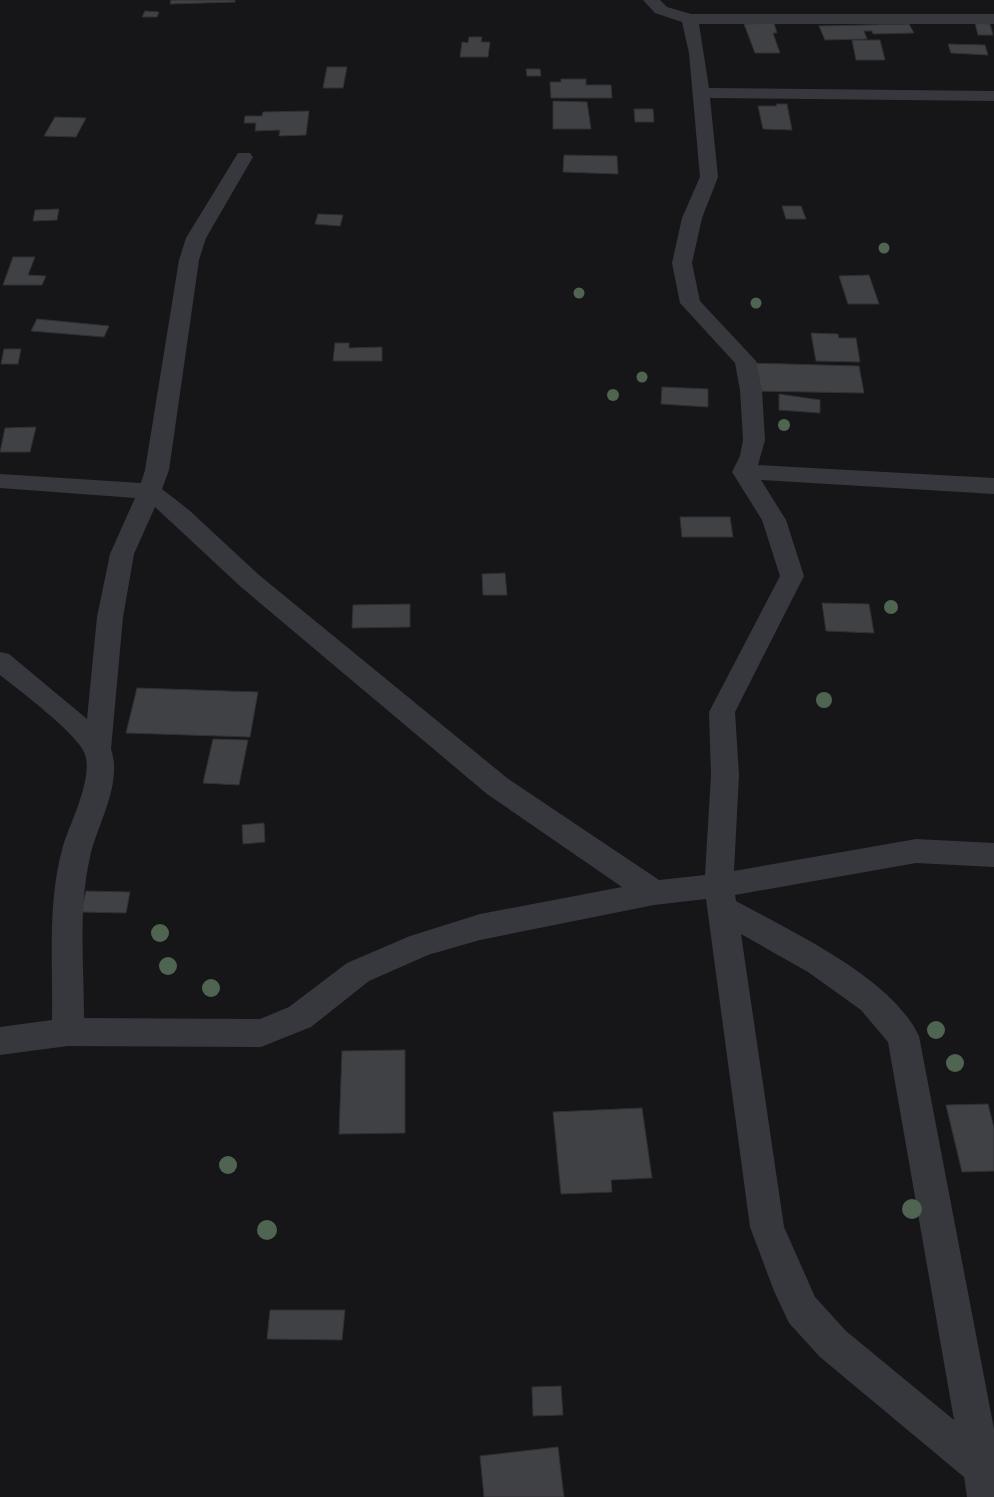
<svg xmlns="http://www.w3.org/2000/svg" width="994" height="1497" font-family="'Sofia Sans Condensed',sans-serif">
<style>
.building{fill:#404145;stroke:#303034}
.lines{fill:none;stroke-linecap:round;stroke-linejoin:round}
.minor{fill:#37383d;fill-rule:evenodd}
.tree{fill:#506452}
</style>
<rect width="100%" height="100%" fill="#161618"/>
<!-- building -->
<path class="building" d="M171 0H235V2L170 4Z
M145 11 159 12 157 17H142Z
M774 23 777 33H773L780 53H755L744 24Z
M975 23 990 24 993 35H978Z
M909 24 914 33 873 34 872 31H864L867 39 825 40 819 26Z
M469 37H482L481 42H490L488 57H460L462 42 468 43Z
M852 40H880L885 60H856Z
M948 44 985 45 988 55 951 53Z
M327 67H347L343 88H323Z
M526 69H540L541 76H527Z
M561 79H586V85H611L612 98H551L550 82H561Z
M553 101 587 102 591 129H553Z
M776 104H787L792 130 763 129 758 106H777Z
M634 109H653L654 122H635Z
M309 111 306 135 279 136 280 130 255 131 256 123H244L245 116H262L263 112Z
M55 117 86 118 76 137 44 136Z
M564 155 617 156 618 174 563 172Z
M782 206H801L806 219H786Z
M59 209 57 220 33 221 35 210Z
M318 214 343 215 340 226 315 224Z
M13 257H35L28 275 46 276 42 285H3Z
M869 275 879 304H848L839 276Z
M37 319 109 326 104 337 31 331Z
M811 333 838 334 839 338H856L860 362 816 361Z
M335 343H349V348L382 347V361H333Z
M4 349H21L18 364H1Z
M750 363 859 366 864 393 754 391Z
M662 387 708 389V407L661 404Z
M779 394 820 400V413L779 410Z
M36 427 30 452H0L5 428Z
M680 517H730L733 537H682Z
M505 573 507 595H483L482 574Z
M822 603 869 604 874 633 826 631Z
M410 604V627L352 628 353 605Z
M137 688 258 692 250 737 126 733Z
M213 739 248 740 239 785 203 783Z
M264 823 265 842 243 844 242 825Z
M86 891 130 892 126 913 81 912Z
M405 1050V1133L339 1134 342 1051Z
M988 1104 994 1128V1171L962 1172 946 1105Z
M642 1108 652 1178 611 1180 612 1192 561 1194 553 1112Z
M270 1310H345L342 1340 267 1339Z
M561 1386 563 1415 533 1416 532 1387Z
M558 1447 564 1497H484L480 1456Z"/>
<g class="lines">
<!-- minor -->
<path class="minor" d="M643 0H660L667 7 691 14H994V24H699L709 88 994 91V101L710 98 718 177 702 218 692 263 700 301 756 361 762 390 765 440 758 465 994 478V494L761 480 786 520 804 576 735 712 739 775 734 871 916 839 994 843V867L916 863 735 895 736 901C792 932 891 977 919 1036L994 1429V1497H967L964 1477 820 1357 789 1323 774 1291 750 1227 706 899 654 905 480 940 428 955 369 981 311 1027 261 1047 68 1046 0 1055V1027L52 1020C53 963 47 902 63 846 70 823 95 775 84 752 75 732 19 690 0 675V652L9 654 87 719 97 617 110 554 135 498 0 488V474L141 483 145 470 179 260 186 238 238 153H250L253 157 206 238 199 260 169 470 162 489 189 510 259 575 507 778 659 880 705 875 711 775 709 712 780 576 762 520 732 472 740 456 743 440 740 390 735 363 680 303 672 263 682 218 700 177 689 53 682 22 655 13ZM155 507 241 587 487 794 622 887 480 914 410 936 347 963 289 1007 260 1019 84 1018C84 965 78 910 90 857 97 824 123 784 111 749L123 617 134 554ZM741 934 808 972 861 1010 888 1042 954 1420 846 1331 815 1297 784 1227Z"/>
</g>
<!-- trees -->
<g class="tree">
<circle cx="884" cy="248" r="5.5"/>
<circle cx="579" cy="293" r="5.5"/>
<circle cx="756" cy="303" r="5.5"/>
<circle cx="642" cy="377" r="5.5"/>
<circle cx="613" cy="395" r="6"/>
<circle cx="784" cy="425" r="6"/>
<circle cx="891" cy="607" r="7"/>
<circle cx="824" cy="700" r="8"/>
<circle cx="160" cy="933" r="9"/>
<circle cx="168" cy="966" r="9"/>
<circle cx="211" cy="988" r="9"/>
<circle cx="936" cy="1030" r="9"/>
<circle cx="955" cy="1063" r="9"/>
<circle cx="228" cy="1165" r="9"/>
<circle cx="912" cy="1209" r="10"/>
<circle cx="267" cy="1230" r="10"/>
</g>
</svg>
